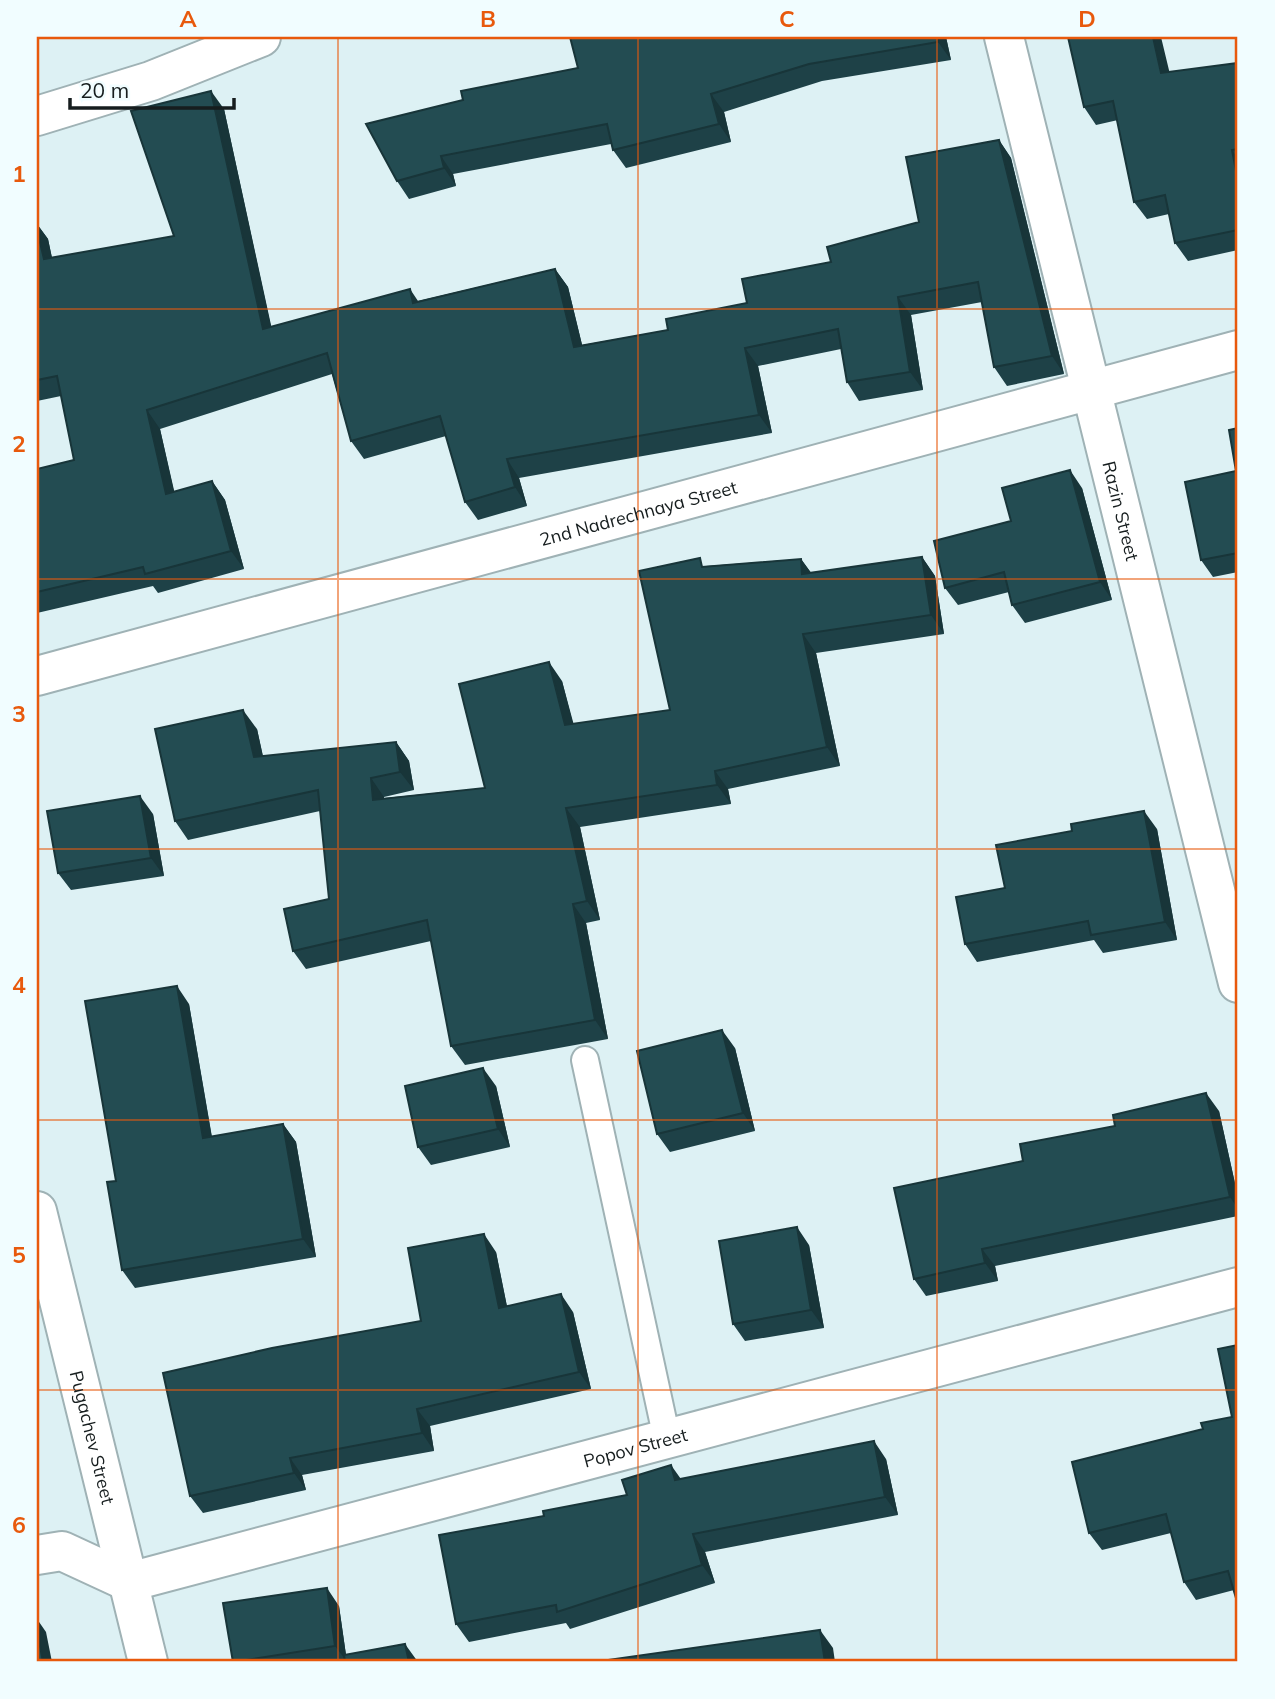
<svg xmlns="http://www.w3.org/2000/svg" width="1275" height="1699" font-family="Mulish,sans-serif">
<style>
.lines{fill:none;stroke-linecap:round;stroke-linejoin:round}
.lane-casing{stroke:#9fb2b5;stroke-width:30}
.street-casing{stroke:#9fb2b5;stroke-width:42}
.lane{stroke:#fff;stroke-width:26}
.street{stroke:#fff;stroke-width:38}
.wall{fill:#1e4147}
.shaded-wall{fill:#183539}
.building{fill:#234c52;stroke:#183539;stroke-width:2}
.grid{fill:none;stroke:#e8590c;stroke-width:2;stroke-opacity:0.55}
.labels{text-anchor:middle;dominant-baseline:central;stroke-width:7;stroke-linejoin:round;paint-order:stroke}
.street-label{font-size:18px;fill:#161d1e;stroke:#f1fdff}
.neatline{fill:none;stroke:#e8590c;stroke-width:2.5}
.grid-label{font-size:23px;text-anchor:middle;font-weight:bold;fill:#e8590c}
</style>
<rect width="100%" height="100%" fill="#ddf1f4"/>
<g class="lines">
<!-- lane casing -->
<g class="lane-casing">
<path id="lane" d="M585 1060 667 1439"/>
</g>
<!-- street casing -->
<g class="street-casing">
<g id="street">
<path id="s1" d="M1004 37 1238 983"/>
<path d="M37 116 151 81 261 37"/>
<path id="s2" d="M37 676 1238 350"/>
<path id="s3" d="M37 1211 148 1662"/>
<path id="s4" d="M37 1555 62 1551 129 1582 1238 1287"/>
</g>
</g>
<!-- lane -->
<use href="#lane" class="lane"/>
<!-- street -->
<use href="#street" class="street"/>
</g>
<!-- wall -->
<path class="wall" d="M570 37H946L951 60 822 81 724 112 731 142 626 168 613 150 611 144 453 174 456 186 409 199 397 181 463 100 578 68Z
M1238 63V250L1188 261 1175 243 1169 214 1147 219 1134 202 1118 120 1096 125 1084 107 1169 72Z
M224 109 271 327 418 301 555 269 568 287 582 345 668 330 747 303 831 262 919 222 999 140 1011 158 1064 374 1007 386 994 367 982 302 911 315 923 390 859 401 847 382 841 349 758 366 772 433 519 478 527 506 478 520 465 502 446 436 364 459 351 441 332 374 160 429 174 492 212 481 225 500 244 569 158 593 153 586 37 613V469L74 460 61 396 37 401V224L48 239 52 258 174 236Z
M1238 428V572L1213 577 1201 560 1236 471Z
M1082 488 1112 600 1025 623 1012 605 1009 592 958 605 945 588 1011 521Z
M922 557 935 576 944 634 816 653 840 766 728 789 731 804 580 827 600 920 586 923 608 1039 465 1065 451 1046 431 941 306 969 293 951 329 899 320 811 188 840 175 821 257 729 263 756 396 742 409 761 414 790 384 797V798L485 788 562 681 573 724 670 710 706 566 801 559 811 573Z
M153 814 164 876 71 890 58 873Z
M1157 829 1177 940 1103 953 1094 940 977 962 965 944 1005 888Z
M189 1004 212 1137 283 1124 296 1142 316 1257 135 1288 122 1270 116 1181Z
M735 1048 755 1131 670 1152 657 1134Z
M496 1086 510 1147 431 1165 418 1147Z
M1219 1111 1238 1197V1216L995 1266 998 1281 926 1296 914 1279Z
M809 1245 824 1328 745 1341 733 1324Z
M496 1252 507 1307 573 1312 591 1389 430 1426 434 1451 302 1475 306 1490 203 1513 190 1496 421 1321Z
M1232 1417 1234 1590 1196 1600 1184 1582 1171 1533 1102 1550 1089 1533 1203 1429Z
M886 1459 898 1515 705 1552 715 1583 570 1629 566 1623 469 1642 456 1624 544 1516 627 1495 681 1479Z
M339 1606 346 1655 418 1662H233Z"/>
<!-- shaded-wall -->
<path class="shaded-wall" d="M937 37H946L951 60 938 42Z
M1153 37H1161L1174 91 1161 73Z
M211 91 224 109 276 348 263 329Z
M711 94 724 112 731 142 719 124Z
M999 140 1011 158 1064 374 1052 356Z
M1232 150 1238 159V181Z
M441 156 453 174 456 186 444 168Z
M37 224 48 239 56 277 44 259 37 230Z
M555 269 568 287 587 365 574 347Z
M410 289 422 307 413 303Z
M898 297 911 315 923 390 910 372Z
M745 348 758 366 772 433 759 415Z
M147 410 160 429 179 512 166 494Z
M507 459 519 478 527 506 515 487Z
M1070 470 1082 488 1112 600 1100 582Z
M212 481 225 500 244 569 231 551Z
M922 557 935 576 944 634 931 615Z
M801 559 815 578 802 574Z
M803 634 816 653 840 766 827 747Z
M549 662 562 681 579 744 565 725Z
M243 710 257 729 267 776 254 757Z
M396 742 409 761 414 790 400 772Z
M715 771 728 789 731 804 717 785Z
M371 778 384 797 386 818 373 800Z
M140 796 153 814 164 876 151 858Z
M566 808 580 827 600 920 587 901Z
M1144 811 1157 829 1177 940 1165 922Z
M573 904 586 923 608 1039 595 1020Z
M177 986 189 1004 215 1156 203 1138Z
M722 1030 735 1048 755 1131 743 1113Z
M483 1068 496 1086 510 1147 498 1129Z
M1206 1093 1219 1111 1238 1197V1209L1230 1197Z
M283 1124 296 1142 316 1257 303 1239Z
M797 1227 809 1245 824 1328 811 1310Z
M484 1234 496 1252 511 1326 499 1308Z
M982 1249 995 1266 998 1281 985 1263Z
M561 1294 573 1312 591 1389 579 1372Z
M417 1409 430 1426 434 1451 422 1433Z
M874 1441 886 1459 898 1515 885 1497Z
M290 1458 302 1475 306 1490 294 1473Z
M671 1465 683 1482 675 1480Z
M693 1534 705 1552 715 1583 702 1565Z
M327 1588 339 1606 347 1662 335 1646Z
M37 1619 46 1632 52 1662H43L37 1630Z
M820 1630 833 1648 835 1662H825Z
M405 1644 418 1662H409Z"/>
<!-- building -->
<path class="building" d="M570 37H937L938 42 809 64 711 94 719 124 613 150 607 124 441 156 444 168 397 181 366 124 463 100 461 91 578 68Z
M1068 37H1153L1161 73 1238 63V149L1232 150 1238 181V230L1175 243 1165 195 1134 202 1113 101 1084 107Z
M211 91 263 329 410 289 413 303 555 269 574 347 668 330 666 319 747 303 742 279 831 262 827 247 919 222 906 157 999 140 1052 356 994 367 978 282 898 297 910 372 847 382 838 329 745 348 759 415 507 459 515 487 465 502 440 416 351 441 327 353 147 410 166 494 212 481 231 551 145 574 143 567 37 592V469L74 460 57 376 37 380V230L44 259 174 236 131 111Z
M1238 428V553L1201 560 1185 482 1236 471 1229 430Z
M1070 470 1100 582 1012 605 1004 572 945 588 934 541 1011 521 1002 488Z
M922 557 931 615 803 634 827 747 715 771 717 785 566 808 587 901 573 904 595 1020 451 1046 427 920 293 951 284 909 329 899 318 790 175 821 155 729 243 710 254 757 396 742 400 772 371 778 373 800 485 788 459 684 549 662 565 725 670 710 639 571 700 558 702 567 801 559 802 574Z
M140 796 151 858 58 873 47 811Z
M1144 811 1165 922 1091 935 1088 921 965 944 956 897 1005 888 996 845 1072 831 1071 824Z
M177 986 203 1138 283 1124 303 1239 122 1270 107 1182 116 1181 85 1001Z
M722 1030 743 1113 657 1134 637 1051Z
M483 1068 498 1129 418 1147 405 1086Z
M1206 1093 1230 1197 982 1249 985 1263 914 1279 894 1188 1023 1161 1020 1144 1115 1126 1113 1115Z
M797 1227 811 1310 733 1324 719 1241Z
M484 1234 499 1308 561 1294 579 1372 417 1409 422 1433 290 1458 294 1473 190 1496 163 1373 272 1348 421 1321 408 1248Z
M1238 1345V1605L1228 1571 1184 1582 1166 1514 1089 1533 1072 1462 1203 1429 1201 1423 1232 1417 1218 1349Z
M874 1441 885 1497 693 1534 702 1565 557 1612 556 1605 456 1624 439 1535 544 1516 543 1511 627 1495 622 1480 671 1465 675 1480Z
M327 1588 335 1646 233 1662 223 1603Z
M37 1630 43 1662H37Z
M820 1630 825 1662H594Z
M405 1644 409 1662H345L344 1655Z"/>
<!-- grid -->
<path class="grid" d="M338 37V1662M638 37V1662M937 37V1662M37 309H1238M37 579H1238M37 849H1238M37 1120H1238M37 1390H1238"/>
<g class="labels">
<!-- street labels -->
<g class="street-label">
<text stroke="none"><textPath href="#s1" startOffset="488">Razin Street</textPath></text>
<text stroke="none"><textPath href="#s2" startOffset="623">2nd Nadrechnaya Street</textPath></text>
<text stroke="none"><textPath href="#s3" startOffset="233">Pugachev Street</textPath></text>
<text stroke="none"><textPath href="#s4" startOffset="623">Popov Street</textPath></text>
</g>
</g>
<!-- border -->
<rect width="1275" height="1699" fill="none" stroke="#f1fdff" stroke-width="77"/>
<!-- scale -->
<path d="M70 98v10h164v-10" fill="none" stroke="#161d1e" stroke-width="3.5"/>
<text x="80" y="98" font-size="21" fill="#161d1e" stroke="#f1fdff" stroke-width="5" paint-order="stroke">20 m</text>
<rect x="38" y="38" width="1198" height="1622" class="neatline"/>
<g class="grid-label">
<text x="188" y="27">A</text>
<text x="488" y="27">B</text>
<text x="787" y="27">C</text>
<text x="1087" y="27">D</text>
<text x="19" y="182">1</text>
<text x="19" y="452">2</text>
<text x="19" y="722">3</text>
<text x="19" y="993">4</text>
<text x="19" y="1263">5</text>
<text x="19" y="1533">6</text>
</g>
</svg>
